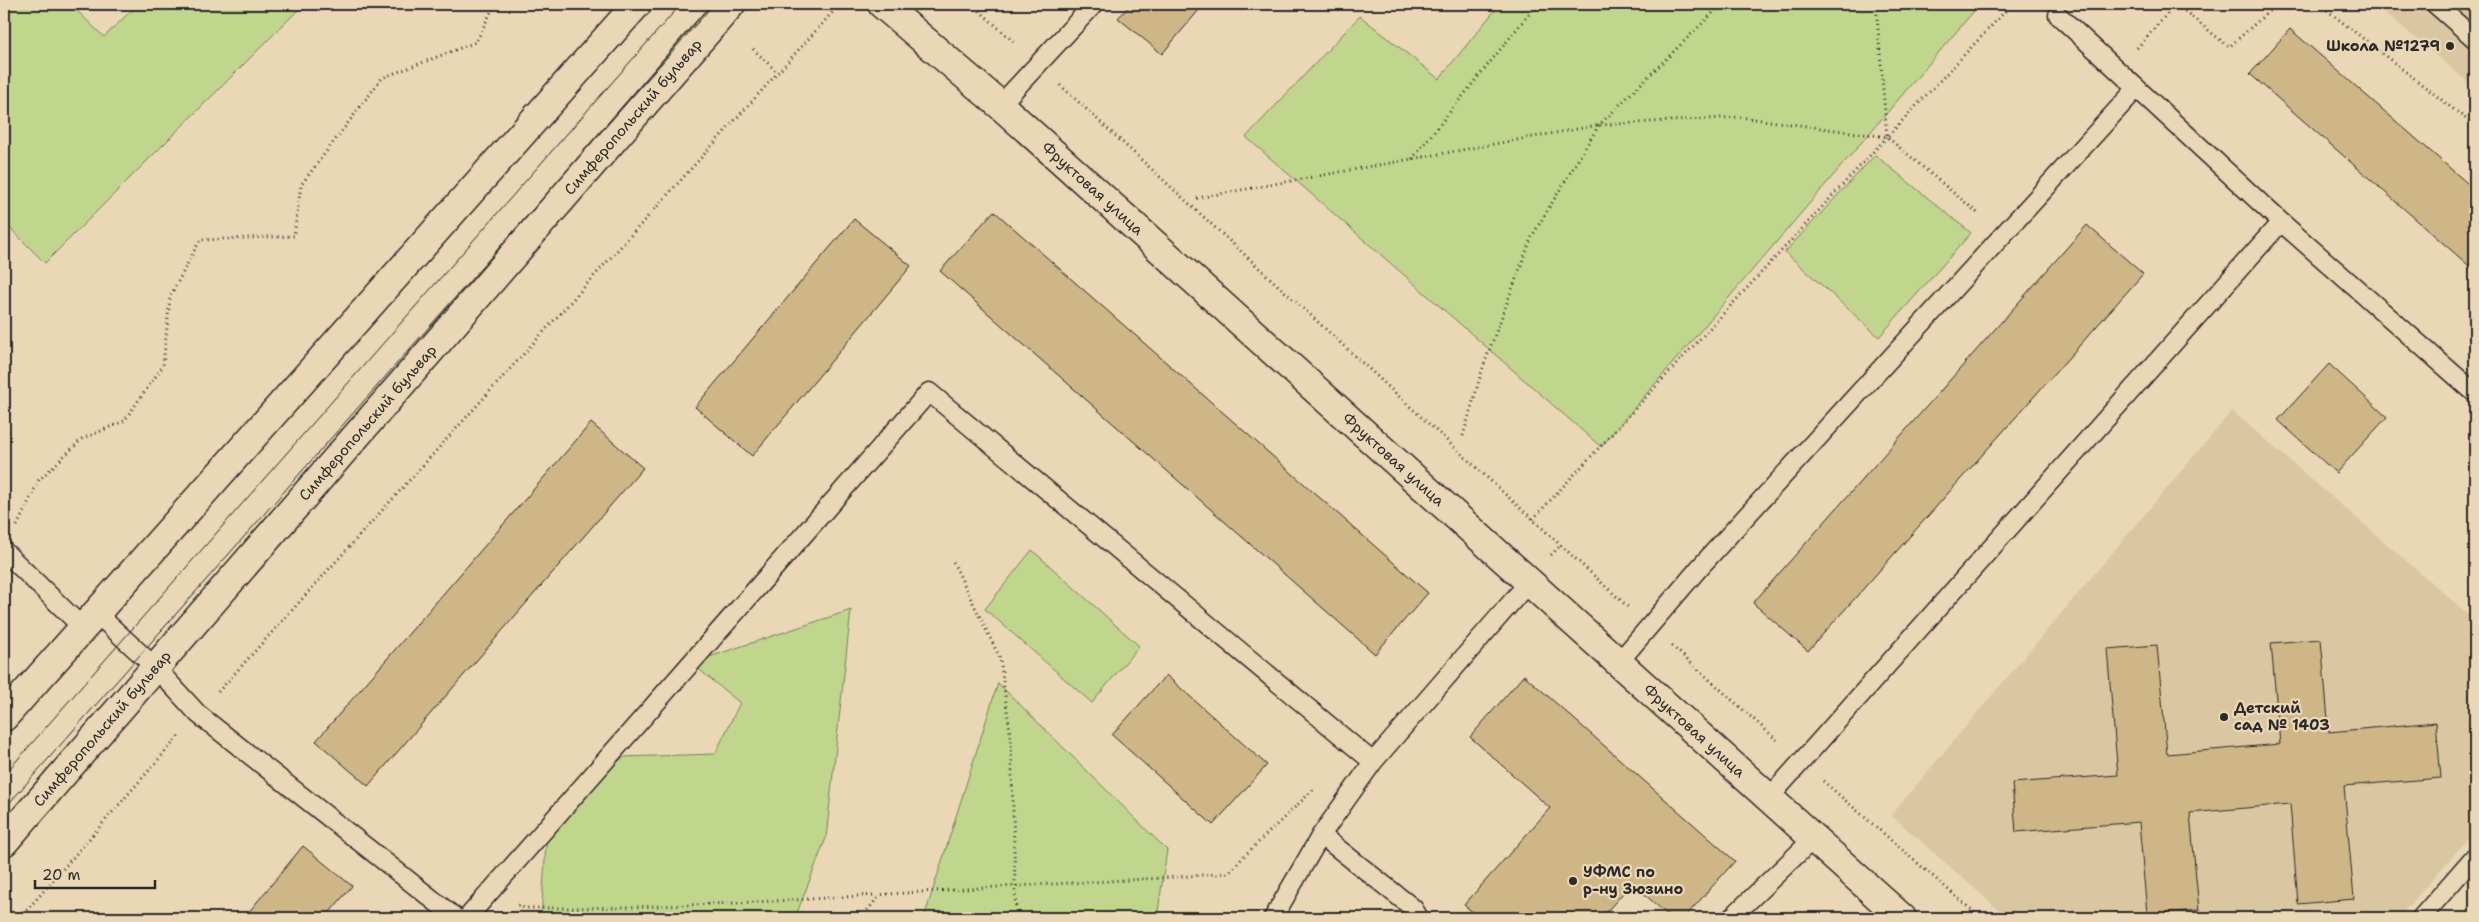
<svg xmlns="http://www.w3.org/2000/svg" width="2479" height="922" font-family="'Shantell Sans',sans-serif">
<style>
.built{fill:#dac7a2}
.green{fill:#c0d68c;stroke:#76805c}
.building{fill:#cfb686;stroke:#2b2b2b}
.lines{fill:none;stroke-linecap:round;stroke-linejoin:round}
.service-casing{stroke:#2b2b2b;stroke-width:21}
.minor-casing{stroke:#2b2b2b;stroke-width:31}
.secondary-casing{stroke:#2b2b2b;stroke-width:31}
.path{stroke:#2b2b2b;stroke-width:3;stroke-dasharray:1 4;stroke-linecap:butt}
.service{stroke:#e9d7b5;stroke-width:18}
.minor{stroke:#e9d7b5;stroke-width:28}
.secondary{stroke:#e9d7b5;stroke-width:28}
.tram{stroke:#2b2b2b;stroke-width:1}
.poi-dot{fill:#2b2b2b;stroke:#e9d7b5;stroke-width:2}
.labels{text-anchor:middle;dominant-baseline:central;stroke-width:4.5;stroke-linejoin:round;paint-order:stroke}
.poi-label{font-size:15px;font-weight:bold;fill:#2b2b2b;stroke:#e9d7b5;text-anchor:start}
.street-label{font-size:15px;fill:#2b2b2b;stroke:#e9d7b5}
</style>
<rect width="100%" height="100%" fill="#e9d7b5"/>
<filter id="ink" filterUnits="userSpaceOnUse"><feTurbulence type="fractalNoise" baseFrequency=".02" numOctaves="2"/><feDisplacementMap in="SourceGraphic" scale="10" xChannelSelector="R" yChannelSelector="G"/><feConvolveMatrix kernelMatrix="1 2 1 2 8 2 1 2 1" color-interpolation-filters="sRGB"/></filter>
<g filter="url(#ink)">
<!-- built -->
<path class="built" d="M2375 4H2475V88Z
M2232 411 2475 620V831L2398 918H2008L1891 815Z"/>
<!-- green -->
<path class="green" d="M4 4H70L104 37 138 4H304L45 263 4 222Z
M1500 4H1980L1601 447 1246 137 1360 16 1439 79Z
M1875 155 1971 233 1879 337 1785 252Z
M1032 550 1139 646 1092 703 985 609Z
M851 610 826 838 795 918H541L548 816 624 757 715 754 740 703 691 663Z
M998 683 1167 850 1157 918H918L925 915Z"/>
<!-- building -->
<path class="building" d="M1131 4H1204L1162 54 1118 18Z
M2290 29 2475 190V271L2250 74Z
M994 211 1428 593 1375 654 940 271Z
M854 219 911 266 752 456 695 407Z
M2087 225 2143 274 1808 651 1753 603Z
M2329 364 2387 417 2336 473 2278 420Z
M591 423 643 468 368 786 316 741Z
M2321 639 2329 732 2436 722 2441 778 2344 786 2354 899 2298 904 2290 804 2190 813 2199 910 2147 914 2139 822 2016 832 2012 783 2118 775 2107 649 2157 645 2167 754 2280 744 2271 643Z
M1166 675 1267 765 1213 825 1112 735Z
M1524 675 1735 861 1684 918H1671L1632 883 1601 918H1480L1464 905 1550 808 1470 737Z
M303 846 352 886 325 918H244Z"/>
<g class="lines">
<!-- service casing -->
<g class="service-casing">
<path id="service" d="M2435 4 2475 39
M2058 15 2281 222 2475 393
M1000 105 1094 4
M4 551 84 629
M96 613 156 668 198 714 456 918
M1618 663 1700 567 2136 89
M1769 798 2281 222
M1321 835 1413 908 1419 918
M467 918 929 392 1373 762
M1273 918 1321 835 1373 762 1528 583
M1731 918 1813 839
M2421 918 2475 856"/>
</g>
<!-- minor casing -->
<g class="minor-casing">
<g id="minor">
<path id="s1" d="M882 4 1000 105 1902 918"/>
</g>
</g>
<!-- secondary casing -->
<g class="secondary-casing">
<g id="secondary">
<path d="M4 717 637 4"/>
<path id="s2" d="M4 842 731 4"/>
</g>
</g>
<!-- path -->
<path class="path" d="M972 4 1015 43
M1876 4 1887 137 1980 215
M2319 4 2475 126
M2137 48 2176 4 2229 47 2277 4
M753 49 777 72
M1060 85 1628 607
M1412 159 1537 4
M1197 198 1599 125 1740 117 1887 137 2012 4
M1463 436 1483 367 1532 236 1599 125 1722 4
M1533 519 1887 137
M17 526 39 480 82 439 124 421 163 366 170 297 200 240 294 236 301 185 382 78 476 42 495 4
M1551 555 1561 545
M953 562 1000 658 1011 739 1016 918
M1672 646 1779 742
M218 692 840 4
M1823 781 1981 918
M518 905 524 908C676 909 829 898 981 888 1063 883 1146 880 1229 873L1243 857 1315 788
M20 918 179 736
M861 918 880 895"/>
<!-- service -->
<use href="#service" class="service"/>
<!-- minor -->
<use href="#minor" class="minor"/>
<!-- secondary -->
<use href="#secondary" class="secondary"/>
<!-- tram -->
<path class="tram" d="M4 775 681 4
M4 809 714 4"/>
</g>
</g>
<!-- markers -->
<g class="poi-dot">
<circle cx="2450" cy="46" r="5"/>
<circle cx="2224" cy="717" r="5"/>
<circle cx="1573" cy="881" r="5"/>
</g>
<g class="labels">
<!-- poi labels -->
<g class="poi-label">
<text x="2440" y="46" text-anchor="end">Школа №1279</text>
<text x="2234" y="708">Детский<tspan x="2234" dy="17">сад № 1403</tspan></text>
<text x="1583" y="872">УФМС по<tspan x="1583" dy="17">р-ну Зюзино</tspan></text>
</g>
<!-- street labels -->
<g class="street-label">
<text stroke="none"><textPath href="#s2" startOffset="960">Симферопольский бульвар</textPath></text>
<text stroke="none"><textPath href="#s1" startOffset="280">Фруктовая улица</textPath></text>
<text stroke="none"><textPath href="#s2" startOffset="555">Симферопольский бульвар</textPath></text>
<text stroke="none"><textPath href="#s1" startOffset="685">Фруктовая улица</textPath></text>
<text stroke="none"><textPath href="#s2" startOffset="150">Симферопольский бульвар</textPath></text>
<text stroke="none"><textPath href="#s1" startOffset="1090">Фруктовая улица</textPath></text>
</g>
</g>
<!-- margin -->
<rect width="2479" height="922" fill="none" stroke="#e9d7b5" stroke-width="20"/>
<rect x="10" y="10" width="2459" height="902" fill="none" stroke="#2b2b2b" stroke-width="2" filter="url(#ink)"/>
<!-- scale -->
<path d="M35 880v8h120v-8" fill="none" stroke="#2b2b2b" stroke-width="2.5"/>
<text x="42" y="880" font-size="15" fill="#2b2b2b" stroke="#e9d7b5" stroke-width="4" paint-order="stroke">20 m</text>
</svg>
